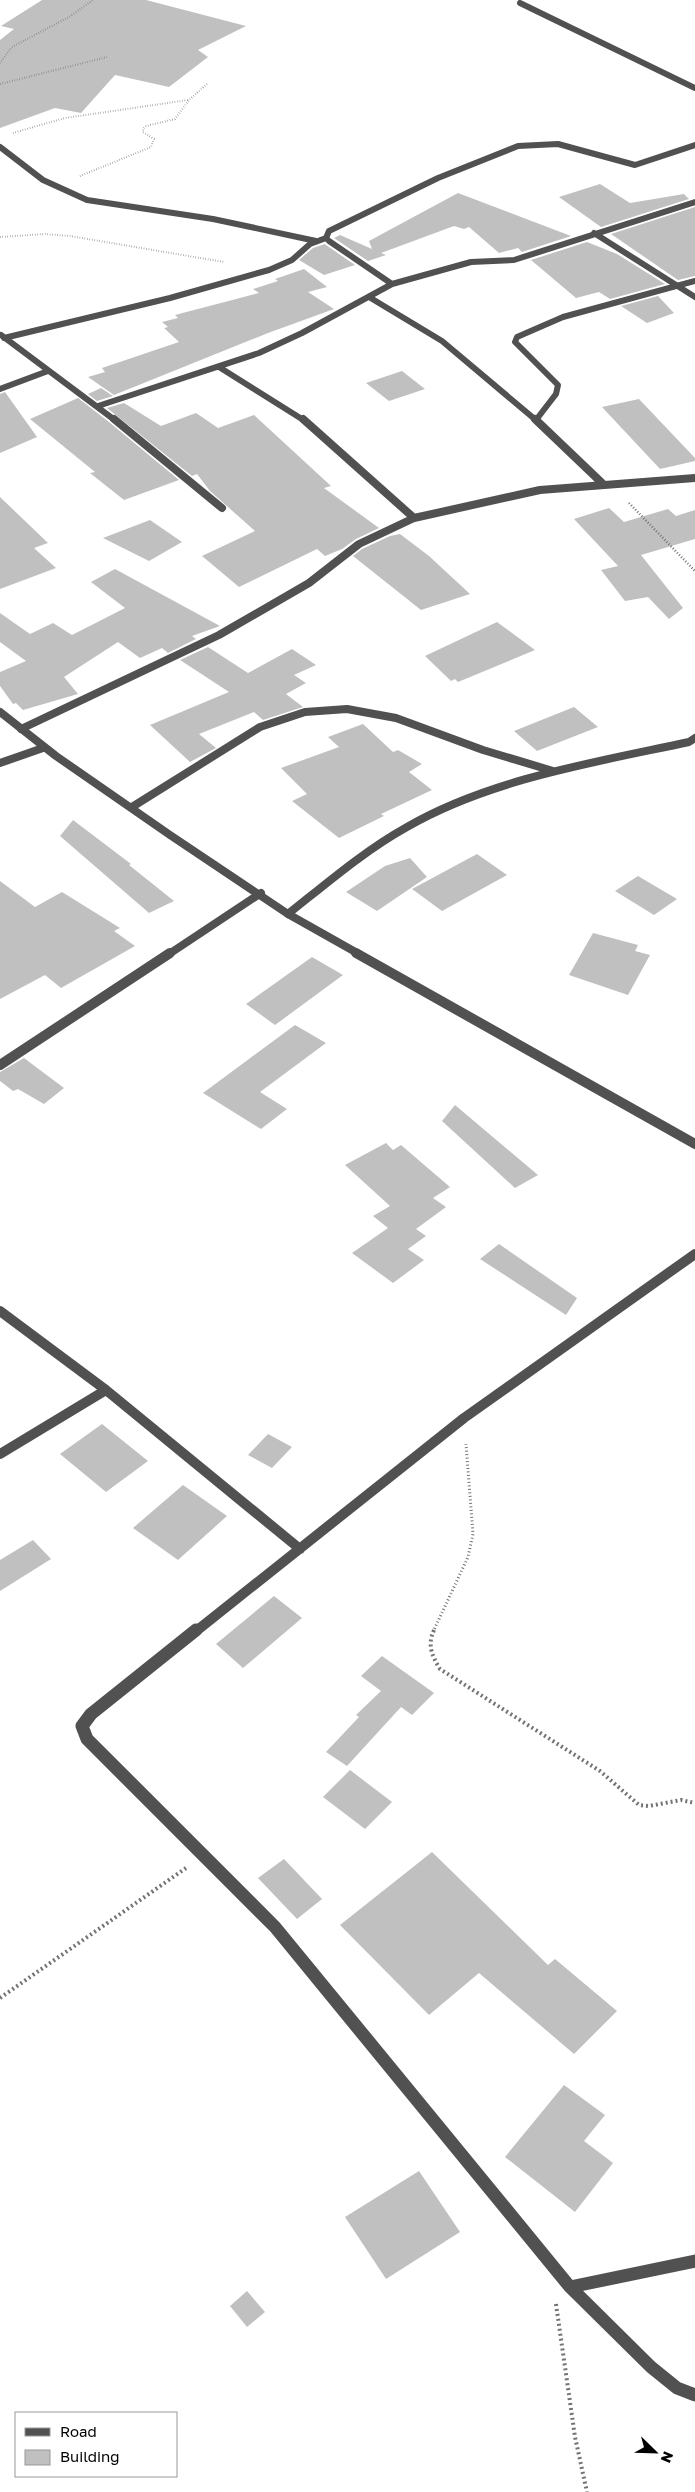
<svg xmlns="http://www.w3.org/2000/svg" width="695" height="2492" font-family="'Golos Text',sans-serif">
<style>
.building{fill:#c0c0c0}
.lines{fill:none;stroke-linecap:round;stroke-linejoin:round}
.path-far3{stroke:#737373;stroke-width:2;stroke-dasharray:0.5 2;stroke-linecap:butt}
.path-far2{stroke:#737373;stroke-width:2.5;stroke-dasharray:1 2;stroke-linecap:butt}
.path-far1{stroke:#737373;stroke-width:3;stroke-dasharray:1 2.5;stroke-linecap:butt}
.path{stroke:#737373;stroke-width:4;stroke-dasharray:2 3;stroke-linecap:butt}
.minor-far3{stroke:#515151;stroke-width:6}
.minor-far2{stroke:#515151;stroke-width:8}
.minor-far1{stroke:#515151;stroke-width:10}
.minor{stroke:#515151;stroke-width:13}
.tertiary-far1{stroke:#515151;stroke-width:8}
.tertiary{stroke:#515151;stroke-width:10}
</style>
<rect width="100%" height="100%" fill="#fff"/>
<!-- building -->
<path class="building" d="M42 0H146L246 26 198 50 208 57 169 87 115 75 81 113 55 108 0 128V40L14 29 1 26Z
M600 184 630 203 684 194 689 199 601 227 559 197Z
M458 193 571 236 522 252 518 248 499 253 469 227 464 229 454 226 381 253 386 255 368 261 334 238 340 235 372 249 369 241Z
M695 207V276L678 280 611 234Z
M587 242 617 254 665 284 610 299 599 292 576 298 531 260Z
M325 244 326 245 355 265 324 275 299 260 313 248Z
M304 269 327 287 308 292 334 309 268 333 114 395 88 377 105 372 102 368 179 342 164 328 168 327 162 322 178 318 175 315 259 293 253 289 278 281 275 279Z
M658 296 674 313 647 323 621 306Z
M402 371 425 389 389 401 366 383Z
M101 388 113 396 97 401 88 394Z
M5 392 37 437 0 453V394Z
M78 398 109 422 179 480 124 500 90 473 95 472 30 419Z
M639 399 695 458V461L660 469 602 407Z
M124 403 161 426 196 413 218 428 254 415 331 486 324 488 379 528 356 539 342 549 325 556 317 549 239 587 202 556 255 531 210 491 197 474 192 476 107 408Z
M0 497 48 543 34 548 56 568 0 589Z
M609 508 624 522 668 509 676 516 695 510V539L641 555 683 608 669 619 648 597 625 601 601 570 618 566 574 519Z
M150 520 182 542 149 561 103 538Z
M400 534 429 556 470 594 421 610 353 556 362 549 390 536Z
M115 569 220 626 192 636 196 639 168 653 162 648 140 658 118 642 64 677 78 694 23 710 16 703 13 704 0 686V672L26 661 0 642V613L30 634 53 623 72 635 125 608 91 582Z
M497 622 535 650 458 682 455 679 451 681 425 656Z
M208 647 248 673 292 649 316 665 294 675 306 683 286 694 303 707 263 720 254 712 199 734 216 748 190 762 150 725 229 692 180 660Z
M574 707 598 727 537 751 514 731Z
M363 724 393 752 398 750 422 764 409 772 432 790 381 814 384 816 339 838 292 801 307 794 281 768 339 747 328 737Z
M73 820 131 864 129 865 174 901 149 913 60 836Z
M477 854 507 875 442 911 412 889Z
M410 858 427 877 377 911 346 892 385 866Z
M638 876 677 899 654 915 615 891Z
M0 881 35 907 62 892 120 928 114 931 135 946 61 988 45 975 0 999Z
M593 933 638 945 635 951 650 955 628 995 569 975Z
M312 957 343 975 275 1025 246 1004Z
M295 1025 326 1043 260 1092 287 1109 261 1129 203 1093Z
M24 1058 64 1088 44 1104 18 1089 13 1091 0 1081V1072Z
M455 1105 538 1175 515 1188 442 1121Z
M386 1143 393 1150 401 1145 450 1187 433 1198 446 1207 416 1229 426 1236 408 1249 424 1260 393 1283 352 1253 388 1228 373 1216 390 1206 345 1165Z
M499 1244 577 1298 566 1315 480 1259Z
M102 1424 148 1461 106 1492 60 1454Z
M268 1434 292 1447 272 1468 248 1455Z
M183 1485 227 1516 178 1560 133 1528Z
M33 1540 51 1559 0 1591V1560Z
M274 1596 302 1618 243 1668 216 1644Z
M382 1656 434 1693 412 1715 401 1707 347 1766 326 1752 359 1717 356 1715 381 1691 361 1676Z
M350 1770 392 1802 365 1829 323 1797Z
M432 1852 548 1965 555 1959 617 2011 574 2054 479 1973 429 2015 340 1925Z
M284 1859 322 1899 297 1919 258 1878Z
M564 2085 605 2115 584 2141 613 2163 575 2212 505 2157Z
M419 2171 460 2232 386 2279 345 2217Z
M247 2291 265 2312 247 2327 230 2306Z"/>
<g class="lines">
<!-- path-far3 -->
<path class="path-far3" d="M0 63 12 47 69 17 93 0
M0 84 107 57
M13 133 65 118 188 100
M80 176 151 147 154 139 143 132V129L146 126 175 119 189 100 207 84
M0 237 45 234 70 236 224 262"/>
<!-- path-far2 -->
<path class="path-far2" d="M629 503 695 571"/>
<!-- path-far1 -->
<path class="path-far1" d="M433 1632 468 1557 473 1534 466 1444"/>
<!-- path -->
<path class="path" d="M434 1630C427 1645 432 1656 440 1669L600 1771 639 1805 649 1806 681 1800 695 1803
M0 1998 186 1868
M556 2304 575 2437 587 2492"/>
<!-- minor-far3 -->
<path class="minor-far3" d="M520 3 695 88
M0 147 43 180 87 200 213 219 316 241
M594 233 695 297
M392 284 329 241 326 238 329 231 438 178 518 146 558 144 635 165 695 145
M369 297 442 341 537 421
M1 335 116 421
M4 338 170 298 269 270 292 260 310 244 326 238
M219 367 305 421
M0 389 48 371
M98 406 259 353 302 333 392 284 471 262 514 260 695 202
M536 420 556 394 558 385 515 342 517 337 563 317 695 281"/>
<!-- minor-far2 -->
<path class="minor-far2" d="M114 419 222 508
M303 419 414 518
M535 419 602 483
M21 729 219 635 309 583 359 544 414 518 540 490 695 478
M0 763 43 748
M132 807 260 727 305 712 347 709 396 718 483 750 553 771
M288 914C327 883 364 851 407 827 490 779 596 762 689 742L695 738
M169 954 261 893"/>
<!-- minor-far1 -->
<path class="minor-far1" d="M0 1065 170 953
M0 1311 106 1390 300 1549
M0 1454 106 1390
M195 1632 464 1418 695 1254"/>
<!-- minor -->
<path class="minor" d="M196 1630 91 1714 82 1726 87 1739 275 1927 570 2287 651 2367 677 2388 695 2395
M570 2287 695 2261"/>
<!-- tertiary-far1 -->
<path class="tertiary-far1" d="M0 712 56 756 170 835 288 914 359 954"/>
<!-- tertiary -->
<path class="tertiary" d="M356 953 695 1144"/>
</g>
<!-- legend -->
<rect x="15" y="2412" width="162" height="65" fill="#ffffff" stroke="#999999"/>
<rect x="25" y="2428" width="25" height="8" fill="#515151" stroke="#999999"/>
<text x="60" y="2437" font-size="15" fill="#000000">Road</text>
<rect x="25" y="2450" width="25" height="15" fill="#c0c0c0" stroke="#999999"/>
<text x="60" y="2462" font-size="15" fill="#000000">Building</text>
<!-- north arrow -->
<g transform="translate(655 2452) rotate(113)" stroke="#ffffff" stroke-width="4" paint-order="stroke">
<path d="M0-4L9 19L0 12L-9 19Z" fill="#000000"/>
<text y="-8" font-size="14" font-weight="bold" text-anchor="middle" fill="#000000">N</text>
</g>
</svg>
